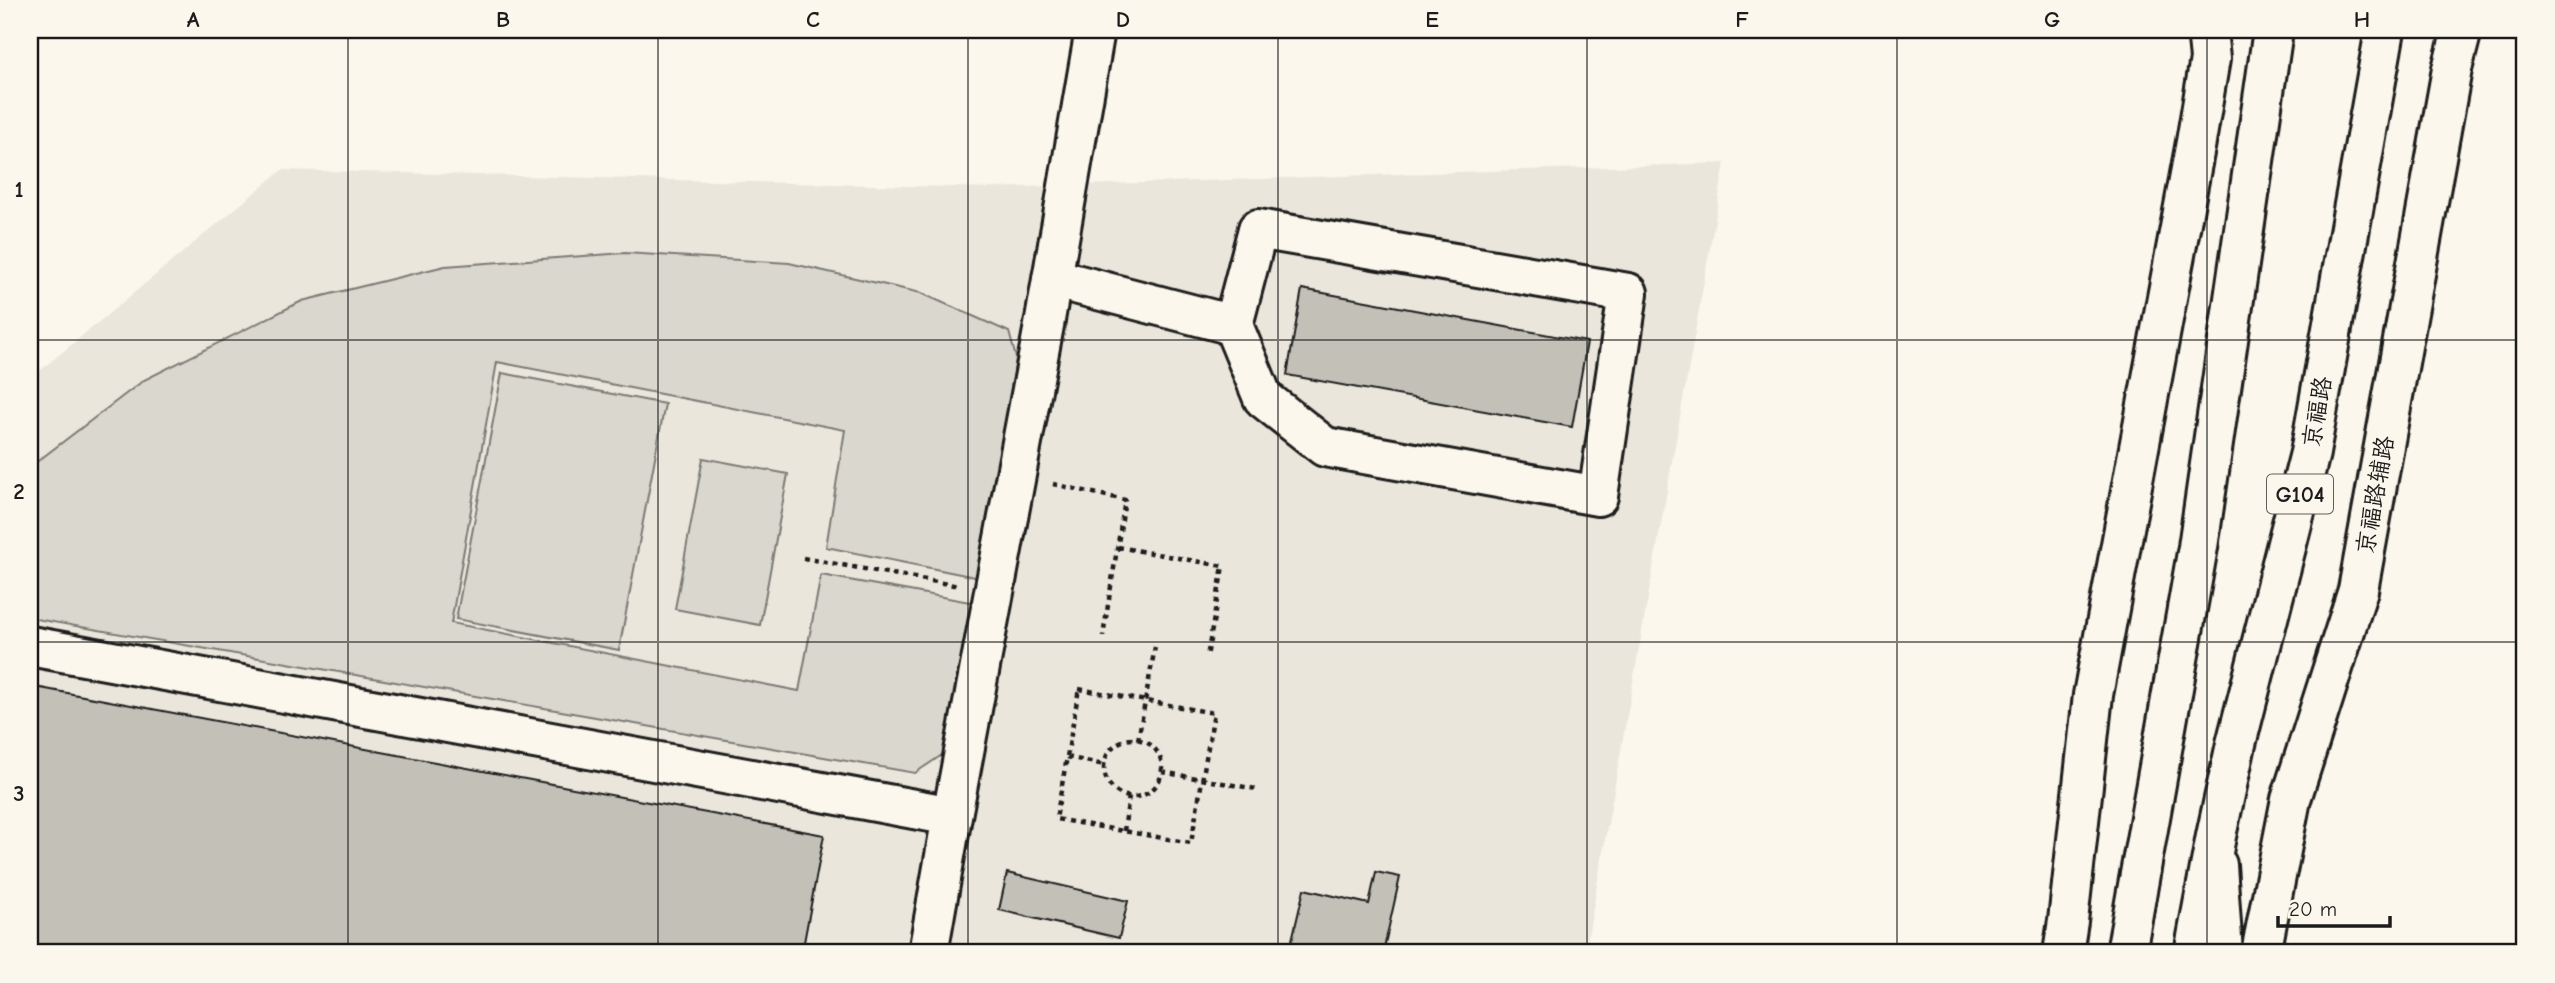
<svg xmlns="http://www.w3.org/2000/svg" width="2555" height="983" font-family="'Comic Neue','LXGW WenKai TC',sans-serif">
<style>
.built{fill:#eae6dc}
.green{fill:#dad7ce;stroke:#7b7a75;stroke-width:2}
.building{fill:#c3c0b8;stroke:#1c1c1c;stroke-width:2}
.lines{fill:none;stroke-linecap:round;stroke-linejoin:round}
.minor-casing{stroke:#1c1c1c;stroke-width:44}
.highway-casing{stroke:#1c1c1c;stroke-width:44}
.path{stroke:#1c1c1c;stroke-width:4.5;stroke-dasharray:5 5;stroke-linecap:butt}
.minor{stroke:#fbf7ec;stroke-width:38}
.highway{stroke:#fbf7ec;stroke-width:38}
.grid{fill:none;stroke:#1c1c1c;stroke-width:2;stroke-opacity:0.55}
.labels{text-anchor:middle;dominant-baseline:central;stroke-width:6;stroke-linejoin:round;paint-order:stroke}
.shield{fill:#fbf7ec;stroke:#5f5e5a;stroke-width:2}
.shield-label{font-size:23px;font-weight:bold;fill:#1c1c1c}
.street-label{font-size:24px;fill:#1c1c1c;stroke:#fbf7ec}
.neatline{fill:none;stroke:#1c1c1c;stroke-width:2.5}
.grid-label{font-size:23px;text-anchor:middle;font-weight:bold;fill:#1c1c1c}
</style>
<rect width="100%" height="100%" fill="#fbf7ec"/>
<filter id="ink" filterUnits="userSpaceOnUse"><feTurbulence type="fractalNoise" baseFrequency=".0143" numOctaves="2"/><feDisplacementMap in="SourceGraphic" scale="14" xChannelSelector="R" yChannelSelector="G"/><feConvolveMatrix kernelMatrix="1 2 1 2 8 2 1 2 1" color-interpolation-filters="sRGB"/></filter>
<g filter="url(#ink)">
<!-- built -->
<path class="built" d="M1725 163 1585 953H30V379L282 170 992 188Z"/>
<!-- green -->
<path class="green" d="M625 253 789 263 921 293 1009 332 1016 358 985 579 826 547 845 430 497 362 451 623 799 691 821 575 981 604 948 751 915 773 30 618V467L144 380 302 301 445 266Z
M502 373 665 404 619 650 456 619Z
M703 458 788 474 760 625 675 609Z"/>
<!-- building -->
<path class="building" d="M1302 289 1587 342 1572 427 1287 375Z
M30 686 824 835 802 953H30Z
M1376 872 1400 877 1383 953H1289L1304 889 1369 904Z
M1007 873 1128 901 1119 938 999 910Z"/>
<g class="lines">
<!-- minor casing -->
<g class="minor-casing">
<path id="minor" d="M1052 278 1233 325 1263 398 1325 447 1598 496 1628 293 1258 229 1233 325
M30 646 952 816
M2217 865 2223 953
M928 953 952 816 1045 320 1095 30
M2063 953 2068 921 2093 695 2196 142 2210 59 2207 30
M2261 953 2291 799 2358 590 2452 69 2462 30"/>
</g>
<!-- highway casing -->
<g class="highway-casing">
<path id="highway" d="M2126 953 2198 547 2273 30
M2194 953 2216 836 2236 744 2310 453 2385 30"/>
</g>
<!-- path -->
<path class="path" d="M1053 484 1125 500 1103 636
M1118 547 1223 566 1207 657
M803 558 959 586
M1079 689 1214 713 1191 843 1056 819Z
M1104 768a29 29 0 1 1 58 0a29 29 0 1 1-58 0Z
M1138 740 1155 647
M1067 757 1104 765
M1162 772 1256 789
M1124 831 1129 796"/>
<!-- minor -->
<use href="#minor" class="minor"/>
<!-- highway -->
<use href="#highway" class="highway"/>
</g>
</g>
<!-- grid -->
<path class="grid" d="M348 30V953M658 30V953M968 30V953M1278 30V953M1587 30V953M1897 30V953M2207 30V953M30 340H2525M30 642H2525"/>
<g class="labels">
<!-- shield labels -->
<rect class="shield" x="2267" y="474.5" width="66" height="39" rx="5"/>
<g class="shield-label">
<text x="2300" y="494">G104</text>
</g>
<!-- street labels -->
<g class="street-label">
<text transform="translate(2317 412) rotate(-80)">京福路</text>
<text transform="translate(2375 495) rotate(-80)">京福路辅路</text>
</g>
</g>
<!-- margin -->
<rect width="2555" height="983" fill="none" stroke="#fbf7ec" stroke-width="77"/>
<!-- scale -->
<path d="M2278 916v10h112v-10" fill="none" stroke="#1c1c1c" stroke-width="3.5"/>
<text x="2289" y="916" font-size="21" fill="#1c1c1c" stroke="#fbf7ec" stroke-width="5" paint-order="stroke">20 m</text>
<rect x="38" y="38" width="2478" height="906" class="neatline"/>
<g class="grid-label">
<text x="193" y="27">A</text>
<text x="503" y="27">B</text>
<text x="813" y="27">C</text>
<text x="1123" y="27">D</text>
<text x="1432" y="27">E</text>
<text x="1742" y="27">F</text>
<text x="2052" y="27">G</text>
<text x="2362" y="27">H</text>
<text x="19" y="197">1</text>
<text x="19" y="499">2</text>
<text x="19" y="801">3</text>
</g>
</svg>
